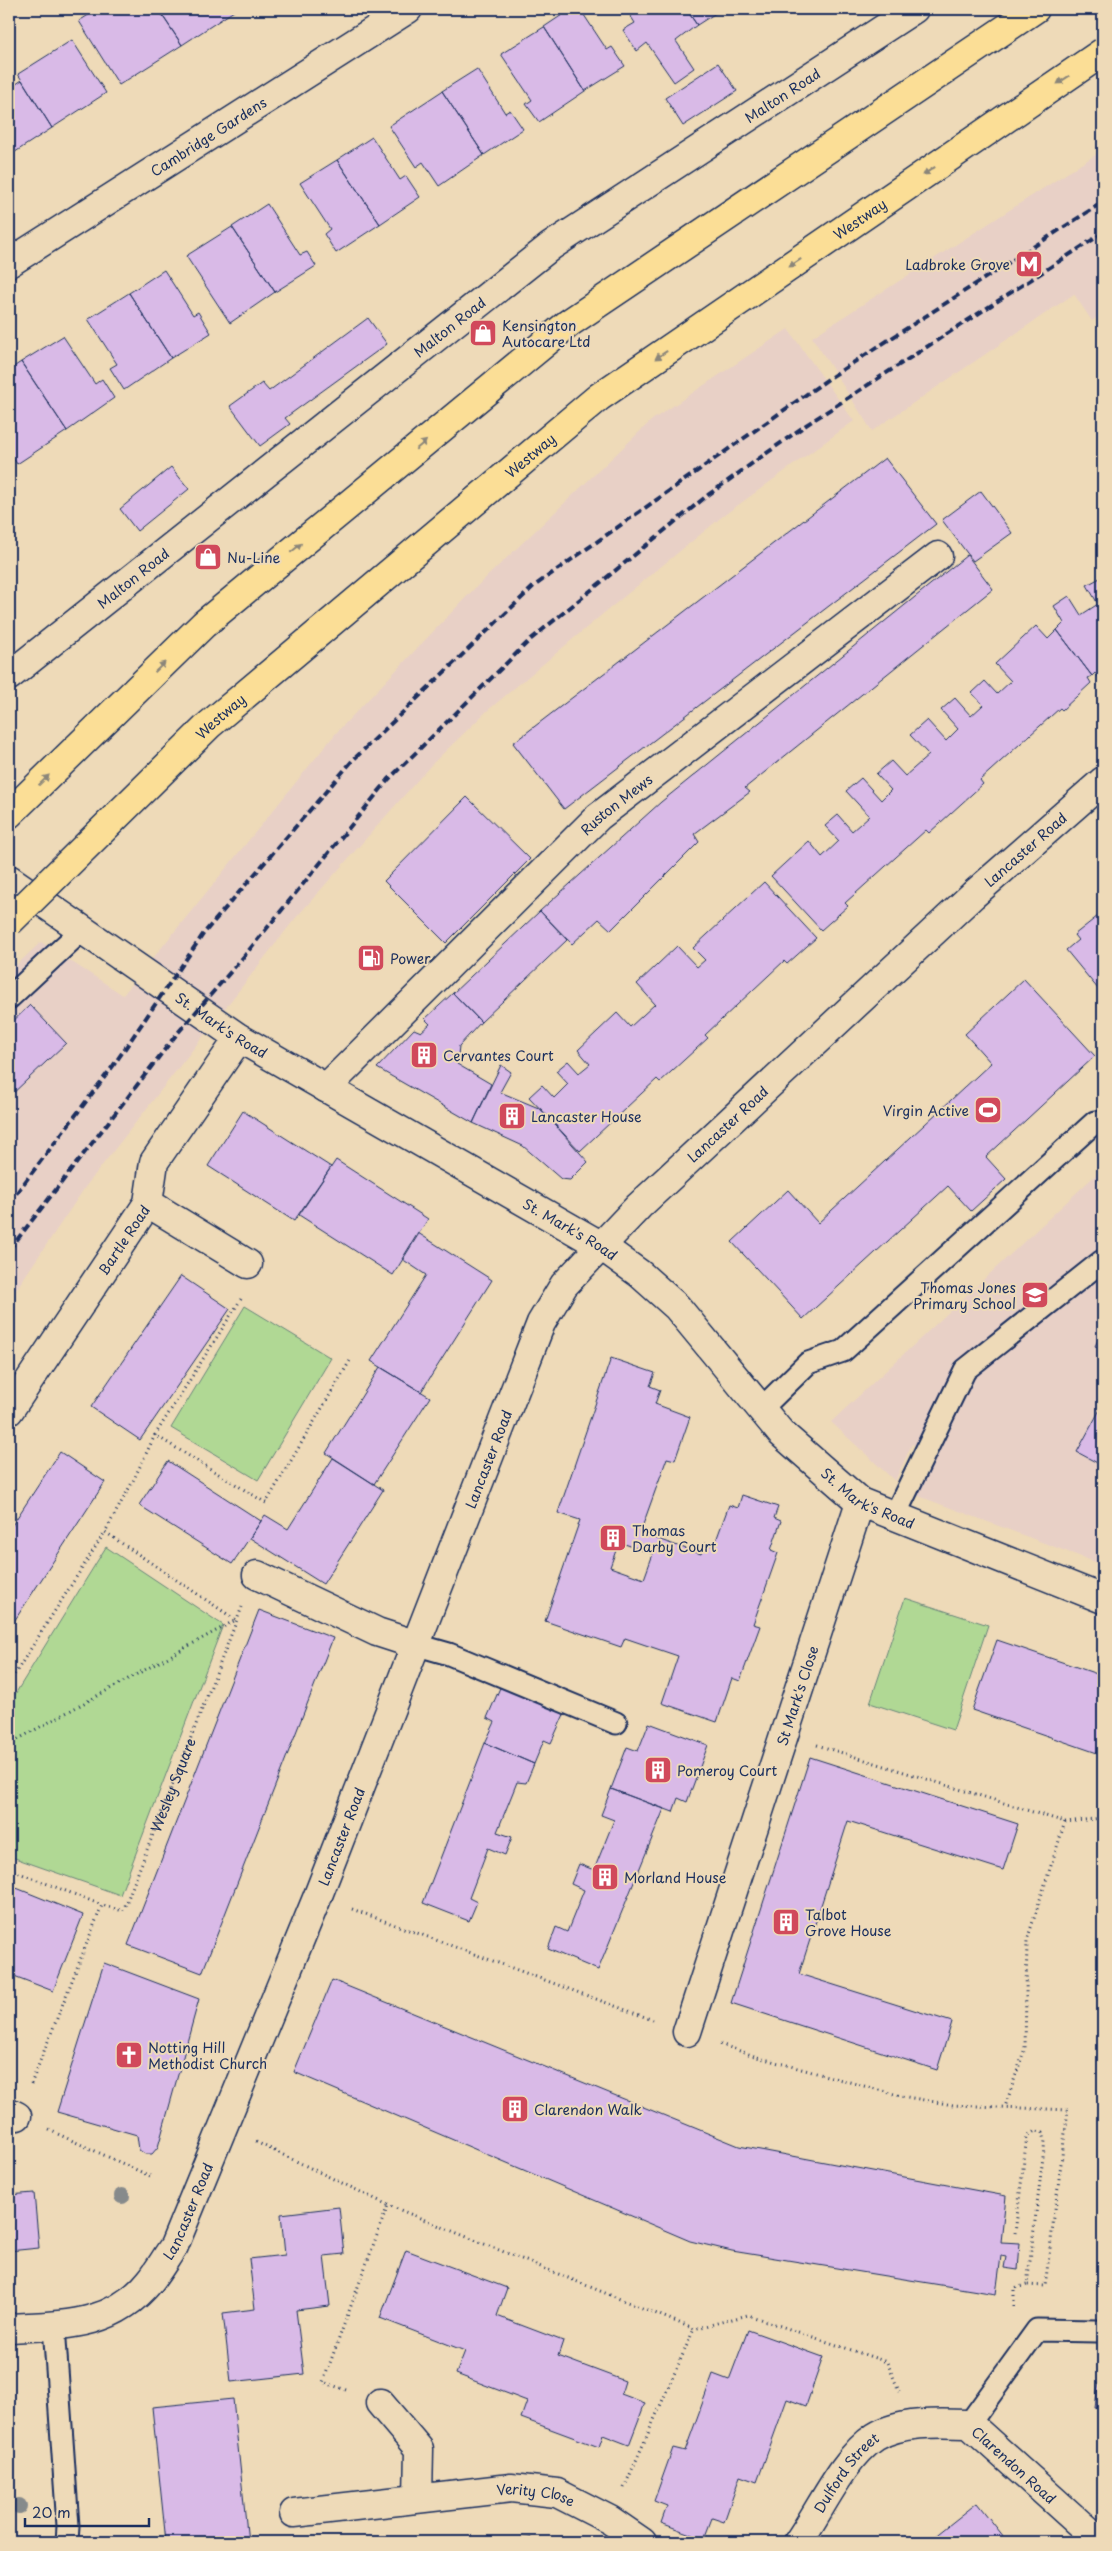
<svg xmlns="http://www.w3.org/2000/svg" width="1112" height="2551" font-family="'Playpen Sans',sans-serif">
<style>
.built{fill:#e8d0c6}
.garden{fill:#b0d894;stroke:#668479}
.building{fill:#d9bae7;stroke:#1b2f5e;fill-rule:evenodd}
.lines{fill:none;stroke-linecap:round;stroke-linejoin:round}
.service-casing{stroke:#1b2f5e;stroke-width:25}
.minor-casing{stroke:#1b2f5e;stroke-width:31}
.tertiary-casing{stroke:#1b2f5e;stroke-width:31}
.secondary-casing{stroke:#1b2f5e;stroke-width:31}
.trunk-casing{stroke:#1b2f5e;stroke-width:31}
.path{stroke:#1b2f5e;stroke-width:3;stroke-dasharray:1 4;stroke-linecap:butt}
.service{stroke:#eedab8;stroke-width:21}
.minor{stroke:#eedab8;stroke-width:28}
.tertiary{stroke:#eedab8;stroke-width:28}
.secondary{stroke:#eedab8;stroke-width:28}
.trunk{stroke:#fbde96;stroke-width:28}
.rail{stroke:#1b2f5e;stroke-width:4;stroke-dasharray:8 4;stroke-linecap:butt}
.trunk-bridge-casing{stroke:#1b2f5e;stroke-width:31;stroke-linecap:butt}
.trunk-bridge{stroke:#fbde96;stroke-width:28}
.tree{fill:#868a8b}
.oneway{fill:#8b867a}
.labels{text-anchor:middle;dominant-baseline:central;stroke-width:4;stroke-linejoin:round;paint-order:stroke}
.street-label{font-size:14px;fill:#1b2f5e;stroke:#eedab8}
.poi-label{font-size:14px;fill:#1b2f5e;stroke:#eedab8;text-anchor:start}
</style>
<rect width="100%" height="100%" fill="#eedab8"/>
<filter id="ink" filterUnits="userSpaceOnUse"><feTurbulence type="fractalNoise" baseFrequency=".02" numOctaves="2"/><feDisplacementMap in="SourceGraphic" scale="10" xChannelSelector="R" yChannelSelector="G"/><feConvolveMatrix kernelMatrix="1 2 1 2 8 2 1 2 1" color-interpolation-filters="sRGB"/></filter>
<g filter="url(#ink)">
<!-- built -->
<path class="built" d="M1103 150V313L1092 321 1074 294 872 431 812 337Z
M788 329 854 421 723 516 604 613 487 711 431 765 294 920 86 1186 9 1300V972L41 942 123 995 336 733 475 588 652 420Z
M1103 1168V1565L916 1495 925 1451 912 1444 895 1481 831 1422Z"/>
<!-- garden -->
<path class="garden" d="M245 1306 331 1358 258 1480 171 1428Z
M106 1547 223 1625 120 1895 9 1856V1704Z
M905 1598 988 1625 953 1730 870 1703Z"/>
<!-- building -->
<path class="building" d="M98 9H158L182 45 119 85 79 21Z
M158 9H237L182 45Z
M571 9H580L607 50 612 47 625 66 585 91 544 27Z
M626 9H686L697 25 676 41 694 68 674 82 647 43 637 51 623 30 635 23Z
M686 9H722L697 25Z
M544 27 585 91 539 122 526 104 532 100 501 54Z
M72 40 106 93 52 128 18 74Z
M718 63 737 91 683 126 665 98Z
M477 69 505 113 510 110 523 129 484 155 442 91Z
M22 80 52 128 9 156V89Z
M442 91 484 155 439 186 423 162 416 167 389 126Z
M372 137 400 180 406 176 420 197 380 224 337 160Z
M337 160 380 224 336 253 324 234 330 229 300 183Z
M267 204 300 255 307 252 316 266 275 292 232 227Z
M232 227 275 292 230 323 186 256Z
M164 270 193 315 198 312 211 333 171 358 129 293Z
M129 293 171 358 124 390 110 368 117 364 88 319Z
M368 318 387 344 285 418 290 424 260 446 230 406 262 383 269 391Z
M63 336 95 384 102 379 114 398 67 431 21 362Z
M21 362 67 431 17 464 9 452V370Z
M885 458 936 524 564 809 513 743Z
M171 467 189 489 137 531 120 509Z
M981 491 1012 533 973 561 942 520Z
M967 555 993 589 745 788 750 792 694 834 699 842 611 930 599 919 572 944 540 911 661 802Z
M1100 578 1103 583 1102 681 1095 673 1092 676 1057 630 1064 623 1054 606 1069 596 1081 615 1098 604 1087 585Z
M1036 626 1048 639 1057 630 1092 676 1088 678 1091 683 1062 710 1060 708 980 780 983 784 929 833 926 830 845 903 848 906 821 930 771 876 809 841 822 857 839 841 825 826 838 815 852 831 869 816 846 791 861 778 881 800 891 790 876 774 891 761 905 776 929 755 910 735 927 720 946 741 958 729 941 710 955 698 971 716 983 705 972 693 985 681 997 694 1011 681 995 664Z
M467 797 530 859 446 943 384 881Z
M764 882 816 938 787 964 784 961 705 1035 708 1038 660 1082 657 1079 580 1151 529 1097 542 1085 554 1098 568 1084 556 1071 568 1061 579 1073 590 1064 578 1050 617 1013 630 1027 655 1004 637 984 677 946 697 967 705 960 693 948Z
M540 911 567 940 481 1022 453 993Z
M1103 912V995L1066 950 1078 940 1074 935Z
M1024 979 1095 1056 986 1157 1006 1179 971 1211 948 1186 803 1319 732 1242 788 1190 818 1223 991 1063 965 1034Z
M453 993 481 1022 459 1046 457 1064 491 1084 473 1123 377 1068 414 1029 421 1032 430 1024 425 1019Z
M30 1005 66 1043 9 1097V1025Z
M501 1065 511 1072 500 1092 541 1109 588 1162 570 1180 561 1179 523 1146 473 1123Z
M243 1111 331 1167 294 1221 208 1166Z
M336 1160 428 1219 393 1275 299 1215Z
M418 1233 492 1280 421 1392 371 1361 426 1275 402 1259Z
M181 1276 230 1309 140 1440 91 1407Z
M1103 1330V1350L1095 1346Z
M611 1358 655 1373 650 1386 660 1390 655 1404 690 1417 675 1460 667 1458 640 1533 701 1554 705 1543 714 1546 729 1505 738 1508 742 1495 778 1507 774 1518 781 1521 771 1550 778 1553 753 1624 760 1626 740 1681 732 1678 717 1722 662 1703 678 1656 625 1638 621 1647 545 1621 580 1520 558 1513ZM619 1542 653 1554 644 1579 610 1567Z
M380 1367 430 1397 374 1484 326 1453Z
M1103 1404V1466L1077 1452Z
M60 1452 105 1482 9 1629V1530Z
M333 1458 383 1490 323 1584 250 1538 265 1515 288 1529Z
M168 1461 261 1521 232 1564 139 1505Z
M259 1610 333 1638 202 1973 128 1945Z
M997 1640 1103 1676V1755L972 1710Z
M502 1683 566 1710 551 1743 544 1740 534 1764 485 1743 495 1722 487 1718Z
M649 1723 708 1745 687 1802 678 1798 673 1812 611 1789 627 1747 638 1751Z
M485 1743 534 1764 526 1783 517 1782 497 1832 512 1837 505 1855 488 1848 469 1898 477 1902 469 1921 423 1903Z
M810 1757 1018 1824 1003 1870 848 1821 799 1974 952 2022 937 2070 731 2003Z
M611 1789 664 1809 598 1970 548 1949 556 1927 567 1932 584 1890 571 1884 579 1864 594 1870 614 1820 601 1815Z
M9 1885 83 1915 53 1991 9 1974Z
M104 1963 199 1999 158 2147 152 2154H145L139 2150 137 2135 57 2112Z
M332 1980 739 2146 1006 2196 1001 2242 1020 2243 1018 2270 1004 2268 1006 2257 1001 2256 996 2294 732 2251 690 2241 294 2072Z
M34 2193 39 2248 9 2251V2195Z
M339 2207 344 2254 324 2256 330 2306 296 2310 304 2374 231 2382 223 2313 255 2309 249 2259 285 2255 281 2214Z
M406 2250 507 2288 497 2316 563 2341 558 2356 625 2381 621 2394 645 2403 629 2445 603 2435 599 2447 521 2418 527 2401 456 2374 465 2351 380 2318Z
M748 2330 823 2357 806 2406 787 2399 757 2482 740 2476 724 2522 712 2518 704 2539 661 2523 667 2506 654 2501 673 2448 685 2451 713 2374 729 2380Z
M1103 2351V2407H1095Z
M233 2399 248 2542H166L152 2407Z
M977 2503 1008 2542H938L934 2537Z
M531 2538 532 2542H501Z"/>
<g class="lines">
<!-- service casing -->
<g class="service-casing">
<path id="service" d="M9 998 82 930
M761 1409 808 1363 843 1351 1095 1122
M894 1517 965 1370 1102 1261
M414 1644 449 1654 616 1723
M54 2326 68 2526 67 2542
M969 2424 1037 2330 1097 2331"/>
</g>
<!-- minor casing -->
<g class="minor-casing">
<g id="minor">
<path id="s2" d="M9 676 551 246 914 9"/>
<path id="s3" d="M9 879 239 1038 600 1245 640 1274 677 1307 781 1433 860 1502 1103 1599"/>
<path id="s4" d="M326 1088 598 817 938 556"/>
<path d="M148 1203 248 1264"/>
<path id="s5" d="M9 1411 148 1203 154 1162 239 1038"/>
<path d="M257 1575 377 1632 414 1644"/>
<path id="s6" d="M687 2032 860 1502"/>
<path d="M9 2112 17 2116"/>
<path d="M380 2403 419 2449 418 2498"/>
<path id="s7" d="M294 2513 511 2488 557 2493 610 2520 642 2542"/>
<path id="s8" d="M798 2542C820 2511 843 2458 875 2437 900 2421 941 2423 969 2424L1100 2542"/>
</g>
</g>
<!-- tertiary casing -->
<g class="tertiary-casing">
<g id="tertiary">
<path id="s9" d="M9 2328C63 2325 113 2327 150 2281 159 2270 166 2257 174 2246L317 1898 541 1323 564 1285 639 1206 973 895 1103 781"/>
</g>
</g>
<!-- secondary casing -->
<g class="secondary-casing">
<g id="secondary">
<path id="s10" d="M9 263 408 9"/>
</g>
</g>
<!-- trunk casing -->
<g class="trunk-casing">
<path id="trunk" d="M9 814 204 624 569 323 1035 9"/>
</g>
<!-- path -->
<g class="path">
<path d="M241 1299 155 1435 266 1503 351 1359"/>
<path d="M9 1683 105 1532"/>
<path d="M9 1744 236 1620 105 1532 133 1481 155 1435"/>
<path d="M817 1745 1065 1822 1027 1940 1025 2048 1005 2107"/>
<path d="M1065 1822 1103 1818"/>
<path d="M9 1869 102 1905"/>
<path d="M352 1909 653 2020"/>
<path d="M720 2044 757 2057 901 2096 953 2105 1068 2110 1045 2286 1027 2285"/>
<path id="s1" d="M31 2084 102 1905 123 1911 242 1607"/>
<path d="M49 2130 150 2176"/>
<path d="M256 2142 388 2205 694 2329 748 2315 887 2362 899 2391"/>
<path d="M1014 2306V2288L1027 2285 1045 2141 1043 2132 1035 2131 1027 2136 1015 2233"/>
<path d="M346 2390 323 2382 388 2205"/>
<path d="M624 2488 694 2329"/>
</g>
<!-- service -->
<use href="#service" class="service"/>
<!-- minor -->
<use href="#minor" class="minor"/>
<!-- tertiary -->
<use href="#tertiary" class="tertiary"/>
<!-- secondary -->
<use href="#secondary" class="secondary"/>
<!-- trunk -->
<use href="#trunk" class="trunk"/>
<!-- rail -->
<path class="rail" d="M9 1203 113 1066 204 933 353 760 534 586 831 377 1103 202
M9 1250 176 1035 245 955 389 779 530 640 708 495 806 425 1103 233"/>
<!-- trunk-bridge casing -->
<g class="trunk-bridge-casing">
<g id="trunk-bridge">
<path id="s11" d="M9 922 209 725 599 397 1103 52"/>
</g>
</g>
<!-- trunk-bridge -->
<use href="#trunk-bridge" class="trunk-bridge"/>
</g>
<!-- trees -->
<g class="tree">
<circle cx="122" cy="2196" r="8"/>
<circle cx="19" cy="2506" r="8"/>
</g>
<!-- one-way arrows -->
<defs><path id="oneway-solid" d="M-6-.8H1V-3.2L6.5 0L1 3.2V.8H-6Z" transform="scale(1.25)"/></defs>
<g class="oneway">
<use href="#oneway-solid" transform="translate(1063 80) rotate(146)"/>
<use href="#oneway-solid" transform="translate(929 171) rotate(146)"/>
<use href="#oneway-solid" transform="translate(795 263) rotate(146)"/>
<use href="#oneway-solid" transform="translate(661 355) rotate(146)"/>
<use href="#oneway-solid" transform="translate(421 445) rotate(-40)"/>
<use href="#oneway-solid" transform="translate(296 548) rotate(-40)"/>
<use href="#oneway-solid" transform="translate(160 667) rotate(-44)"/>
<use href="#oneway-solid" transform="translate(44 780) rotate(-44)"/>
</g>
</g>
<!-- icons -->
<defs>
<g id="metro-square" transform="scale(1.4375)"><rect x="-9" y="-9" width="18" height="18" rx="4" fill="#d1495b" stroke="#eedab8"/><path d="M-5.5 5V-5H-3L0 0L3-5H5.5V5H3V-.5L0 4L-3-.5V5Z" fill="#fff"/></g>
<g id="shop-square" transform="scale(1.4375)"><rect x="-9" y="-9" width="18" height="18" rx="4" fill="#d1495b" stroke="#eedab8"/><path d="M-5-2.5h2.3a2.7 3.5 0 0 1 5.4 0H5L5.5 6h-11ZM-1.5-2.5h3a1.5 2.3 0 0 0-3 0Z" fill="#fff"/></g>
<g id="fuel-square" transform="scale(1.4375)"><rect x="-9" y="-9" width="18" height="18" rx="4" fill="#d1495b" stroke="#eedab8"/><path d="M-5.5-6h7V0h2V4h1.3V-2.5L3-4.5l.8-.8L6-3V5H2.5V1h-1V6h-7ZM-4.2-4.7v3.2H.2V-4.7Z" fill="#fff"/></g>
<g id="building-square" transform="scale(1.4375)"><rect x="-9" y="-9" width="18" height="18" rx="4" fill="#d1495b" stroke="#eedab8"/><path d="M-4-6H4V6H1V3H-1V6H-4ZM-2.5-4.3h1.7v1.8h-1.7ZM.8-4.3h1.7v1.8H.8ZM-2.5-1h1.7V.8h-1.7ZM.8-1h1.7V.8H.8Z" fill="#fff"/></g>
<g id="stadium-square" transform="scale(1.4375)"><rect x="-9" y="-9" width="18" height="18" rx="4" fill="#d1495b" stroke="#eedab8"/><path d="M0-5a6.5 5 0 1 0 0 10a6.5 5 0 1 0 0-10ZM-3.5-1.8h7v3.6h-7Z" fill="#fff"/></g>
<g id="school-square" transform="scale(1.4375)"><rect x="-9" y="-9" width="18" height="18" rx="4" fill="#d1495b" stroke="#eedab8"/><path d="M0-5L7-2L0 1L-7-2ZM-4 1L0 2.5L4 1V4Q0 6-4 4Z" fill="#fff"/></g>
<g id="church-square" transform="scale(1.4375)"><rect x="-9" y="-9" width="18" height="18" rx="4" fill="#d1495b" stroke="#eedab8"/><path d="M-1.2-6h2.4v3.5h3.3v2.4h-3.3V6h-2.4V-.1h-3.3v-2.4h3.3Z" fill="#fff"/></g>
</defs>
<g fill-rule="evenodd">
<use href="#metro-square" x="1029" y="264"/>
<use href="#shop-square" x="483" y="333"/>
<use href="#shop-square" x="208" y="557"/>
<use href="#fuel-square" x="371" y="958"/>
<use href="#building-square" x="424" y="1055"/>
<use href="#stadium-square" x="988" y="1110"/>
<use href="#building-square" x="512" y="1116"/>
<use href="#school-square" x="1035" y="1295"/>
<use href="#building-square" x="613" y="1538"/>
<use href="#building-square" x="658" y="1770"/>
<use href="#building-square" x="605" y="1877"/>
<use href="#building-square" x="786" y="1922"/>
<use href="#church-square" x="129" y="2055"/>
<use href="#building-square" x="515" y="2109"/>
</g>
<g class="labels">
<!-- street labels -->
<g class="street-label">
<text stroke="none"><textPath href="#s2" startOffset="968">Malton Road</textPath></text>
<text stroke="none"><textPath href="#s10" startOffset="236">Cambridge Gardens</textPath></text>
<text stroke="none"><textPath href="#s11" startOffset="1106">Westway</textPath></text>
<text stroke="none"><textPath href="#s2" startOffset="562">Malton Road</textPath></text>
<text stroke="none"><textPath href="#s11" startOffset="700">Westway</textPath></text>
<text stroke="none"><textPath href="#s2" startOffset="158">Malton Road</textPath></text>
<text stroke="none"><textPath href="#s11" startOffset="295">Westway</textPath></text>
<text stroke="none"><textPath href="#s4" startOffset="406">Ruston Mews</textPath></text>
<text stroke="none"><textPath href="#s9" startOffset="1869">Lancaster Road</textPath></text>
<text stroke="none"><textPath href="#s3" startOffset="258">St. Mark's Road</textPath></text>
<text stroke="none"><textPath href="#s9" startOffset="1464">Lancaster Road</textPath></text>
<text stroke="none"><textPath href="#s3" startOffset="662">St. Mark's Road</textPath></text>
<text stroke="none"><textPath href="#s5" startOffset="206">Bartle Road</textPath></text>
<text stroke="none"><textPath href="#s9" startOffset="1044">Lancaster Road</textPath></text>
<text stroke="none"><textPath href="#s3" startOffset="1068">St. Mark's Road</textPath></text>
<text stroke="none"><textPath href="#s6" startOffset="354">St Mark's Close</textPath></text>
<text stroke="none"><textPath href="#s1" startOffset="350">Wesley Square</textPath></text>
<text stroke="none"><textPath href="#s9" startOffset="639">Lancaster Road</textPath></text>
<text stroke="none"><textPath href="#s9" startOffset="234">Lancaster Road</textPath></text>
<text stroke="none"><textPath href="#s8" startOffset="288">Clarendon Road</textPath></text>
<text stroke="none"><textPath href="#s8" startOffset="85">Dulford Street</textPath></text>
<text stroke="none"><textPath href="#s7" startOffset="244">Verity Close</textPath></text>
</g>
<!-- poi labels -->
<g class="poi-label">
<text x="1010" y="264" text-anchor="end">Ladbroke Grove</text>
<text x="502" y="325">Kensington<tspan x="502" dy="16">Autocare Ltd</tspan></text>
<text x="227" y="557">Nu-Line</text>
<text x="390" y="958">Power</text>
<text x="443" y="1055">Cervantes Court</text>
<text x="969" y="1110" text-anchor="end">Virgin Active</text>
<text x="531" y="1116">Lancaster House</text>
<text x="1016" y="1287" text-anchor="end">Thomas Jones<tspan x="1016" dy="16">Primary School</tspan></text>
<text x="632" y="1530">Thomas<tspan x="632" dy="16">Darby Court</tspan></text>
<text x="677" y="1770">Pomeroy Court</text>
<text x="624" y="1877">Morland House</text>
<text x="805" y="1914">Talbot<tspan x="805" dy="16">Grove House</tspan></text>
<text x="148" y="2047">Notting Hill<tspan x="148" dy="16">Methodist Church</tspan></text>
<text x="534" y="2109">Clarendon Walk</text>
</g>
</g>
<!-- margin -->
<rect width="1112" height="2551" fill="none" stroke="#eedab8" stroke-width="30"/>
<rect x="15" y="15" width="1082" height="2521" fill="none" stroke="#1b2f5e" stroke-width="2" filter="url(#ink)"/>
<!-- scale -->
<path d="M25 2518v8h124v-8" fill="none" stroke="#1b2f5e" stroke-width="2.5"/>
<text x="32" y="2518" font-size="15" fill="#1b2f5e" stroke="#eedab8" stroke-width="4" paint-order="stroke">20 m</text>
</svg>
